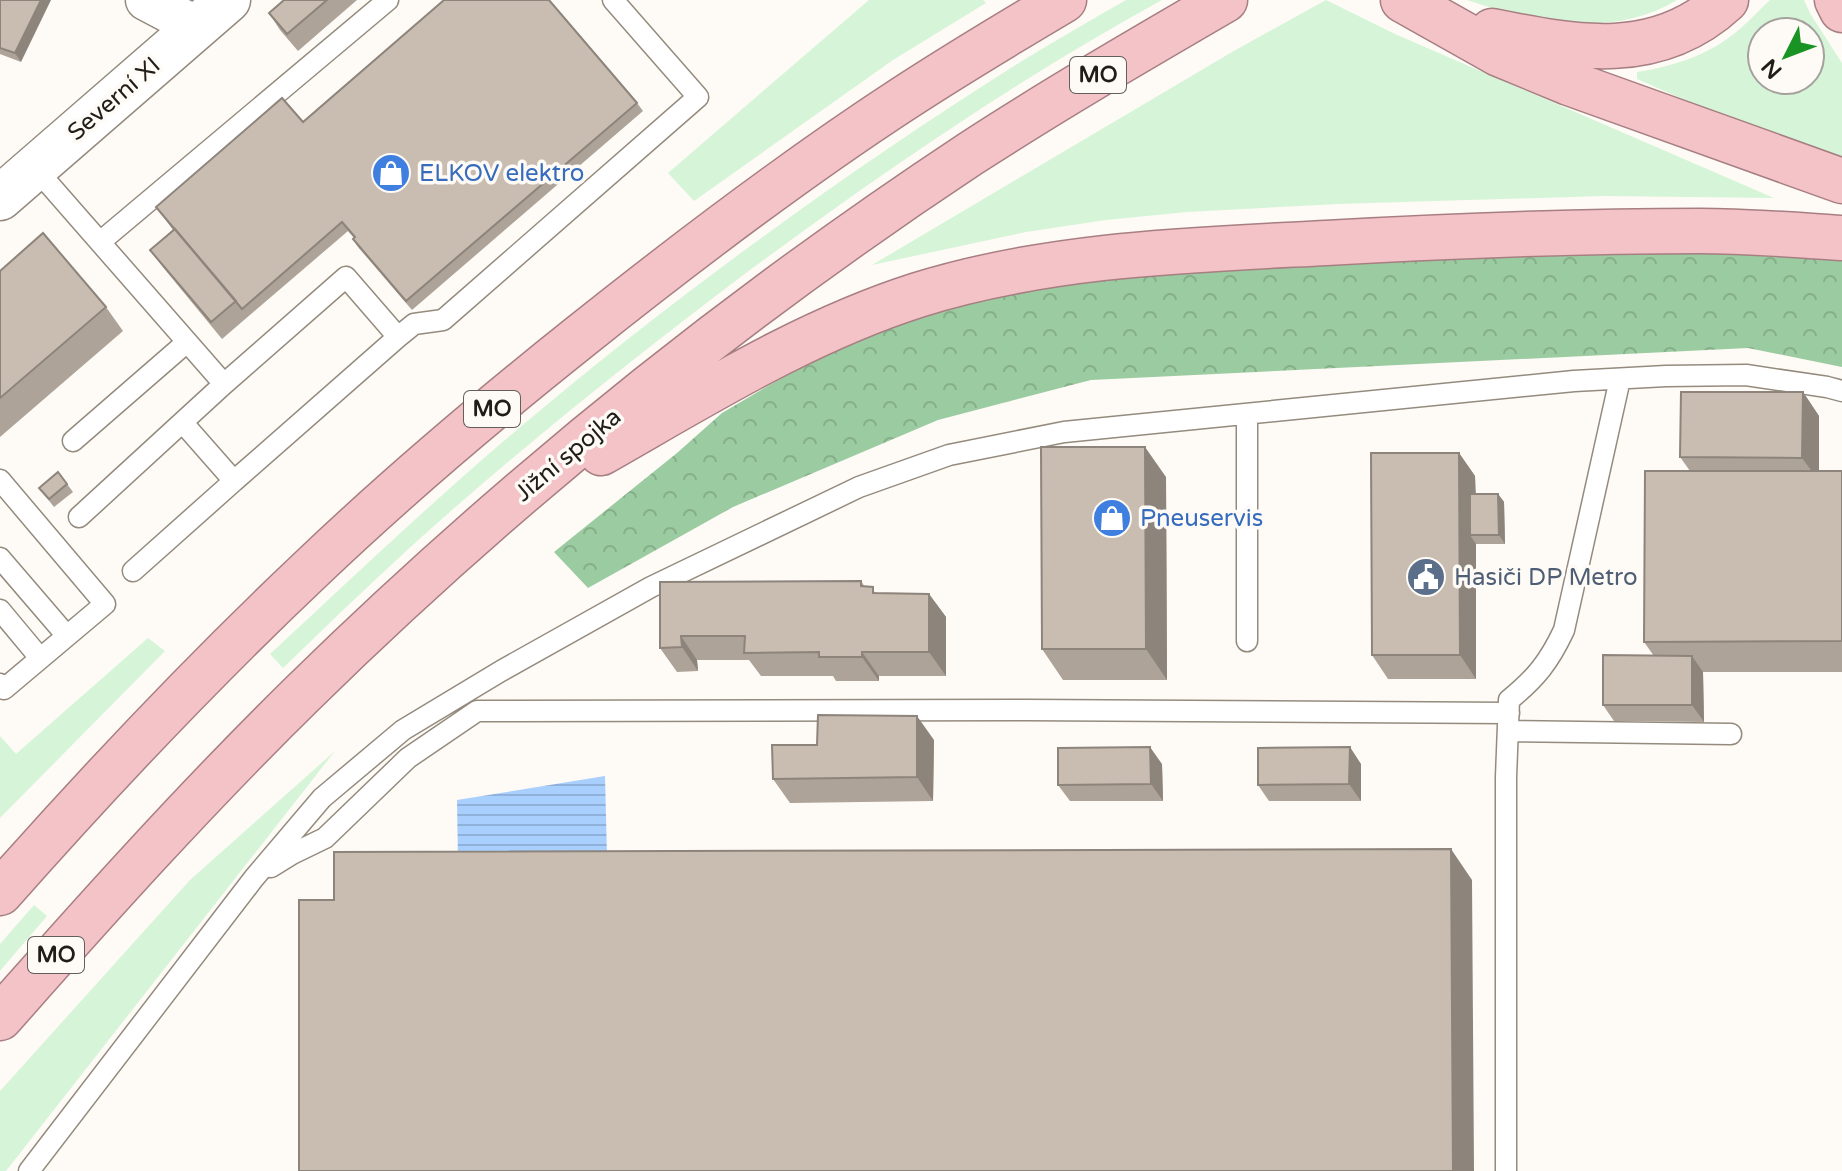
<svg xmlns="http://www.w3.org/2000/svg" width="1842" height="1171" font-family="'Varela Round',sans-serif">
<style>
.grass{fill:#d6f5d8;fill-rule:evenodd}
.forest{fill:url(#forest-crowns)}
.water{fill:url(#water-rules)}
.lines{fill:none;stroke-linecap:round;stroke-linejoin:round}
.service-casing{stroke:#948b7e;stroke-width:23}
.minor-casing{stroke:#948b7e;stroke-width:43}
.tertiary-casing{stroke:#948b7e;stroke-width:47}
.trunk-casing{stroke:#a77f82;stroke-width:47}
.service{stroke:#fff;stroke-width:20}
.minor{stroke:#fff;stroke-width:40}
.tertiary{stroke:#fff;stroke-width:44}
.trunk{stroke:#f3c3c8;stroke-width:44}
.wall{fill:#ada398}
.shaded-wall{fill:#8d847c}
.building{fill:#c9bdb1;stroke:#8d847c;stroke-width:2}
.labels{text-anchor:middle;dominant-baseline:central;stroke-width:7;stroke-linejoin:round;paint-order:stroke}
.shield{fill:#fefaf5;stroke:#635f5a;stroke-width:2}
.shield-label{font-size:22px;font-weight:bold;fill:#201d18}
.street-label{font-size:24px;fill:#201d18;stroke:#fefaf5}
.shop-label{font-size:24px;fill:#366cbe;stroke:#fefaf5;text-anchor:start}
.service-label{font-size:24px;fill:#4e5e75;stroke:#fefaf5;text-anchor:start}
</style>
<defs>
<pattern id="forest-crowns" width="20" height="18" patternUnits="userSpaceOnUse" patternTransform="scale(2)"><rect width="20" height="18" fill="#9bcba0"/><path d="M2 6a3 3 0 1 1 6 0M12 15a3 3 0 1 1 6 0" fill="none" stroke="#85ae89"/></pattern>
<pattern id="water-rules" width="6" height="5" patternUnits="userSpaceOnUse" patternTransform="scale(2)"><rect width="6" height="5" fill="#a8cffe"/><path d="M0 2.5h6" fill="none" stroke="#90b1d9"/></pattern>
</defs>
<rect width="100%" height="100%" fill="#fefaf5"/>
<!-- grass -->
<path class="grass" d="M869 0H983L986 3 893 60 694 201 668 173Z
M1126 0H1162C1014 81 874 178 738 279 643 351 550 425 460 503 399 556 341 612 283 668L270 654C354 576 437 497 525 423 682 291 849 170 1022 61 1056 40 1091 20 1126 0Z
M1326 0 1395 34 1774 198 1604 196 1338 204 1187 212 1106 220 1026 232 872 265 1232 52Z
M1467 0H1677C1612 39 1535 23 1467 0Z
M1770 0H1804L1811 15 1842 63V161L1701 107 1637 79V72C1669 67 1700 58 1727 39 1743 28 1756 13 1770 0ZM1762 32H1810V80H1762Z
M148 638 165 651 0 818V736L16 754Z
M335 751 6 1171H0V1091L190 880Z
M34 905 47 916 0 971V944Z"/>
<!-- forest -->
<path class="forest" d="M1609 248 1842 253V367L1748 348 1091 380 938 420 733 507 588 588 554 552 677 453 722 413 843 342 971 300 1151 271Z"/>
<!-- water -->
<path class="water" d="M605 776 607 857 458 862 457 800Z"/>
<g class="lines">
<!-- service casing -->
<g class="service-casing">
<path id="service" d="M35 168 224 384 346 277 398 337 234 481 183 423
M100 242 388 0
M398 337 414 324 443 320 698 97 613 0
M73 441 187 342
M0 480 105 604 4 689 0 684
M79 517 224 384
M0 558 67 636
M133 571 234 481
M0 610 40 658
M1247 641V414
M1508 731 1731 734
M271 867 292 854 325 838 408 758 477 711 1025 710 1509 713
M29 1171 254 878 322 798 403 730 501 671 651 587 859 487 949 455 1064 432 1574 381 1666 376 1746 375 1827 387 1842 391
M1506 1171V777L1509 700C1536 678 1549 662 1564 630L1620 379"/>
</g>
<!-- minor casing -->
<g class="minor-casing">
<path id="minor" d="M146 0 197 27"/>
</g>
<!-- tertiary casing -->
<g class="tertiary-casing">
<path id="tertiary" d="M0 198 228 0"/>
</g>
<!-- trunk casing -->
<g class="trunk-casing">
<path id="trunk" d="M1403 0 1499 54 1569 83 1842 181
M1837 0 1842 10
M1492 31C1576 48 1657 64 1726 0
M601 453C703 395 805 331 918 295 1049 254 1190 250 1326 243 1451 236 1576 231 1700 231 1747 231 1795 235 1842 238
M0 893C99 781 202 672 311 569 397 487 488 410 581 336 685 253 791 172 903 99 955 65 1010 32 1064 0
M0 1018C98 907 196 798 302 694 506 494 731 312 970 154 1053 100 1139 50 1225 0"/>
</g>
<!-- service -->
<use href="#service" class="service"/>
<!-- minor -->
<use href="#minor" class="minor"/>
<!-- tertiary -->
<use href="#tertiary" class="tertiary"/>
<!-- trunk -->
<use href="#trunk" class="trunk"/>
</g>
<!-- wall -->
<path class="wall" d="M0 0 21 62 0 54Z
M284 0H357L298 51 280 30 269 13Z
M637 103 643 111 412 310 358 247 353 239 354 238 348 231 222 339 162 266 150 250 173 230 156 207 303 122Z
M0 271 106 307 123 331 0 437Z
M1803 392 1819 416V471H1842V672H1703L1704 722 1614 721 1603 705 1654 656 1644 642 1690 471 1680 457Z
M1459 453 1475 476 1476 494H1498L1504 502 1505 544H1476V679H1388L1372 655Z
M1166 477 1167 680H1063L1042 649Z
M67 484 73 492 54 507 39 488Z
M861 581 865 587 877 593 929 594 946 617V676H879V681H836L833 676H761L749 660H697L698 671 677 672 660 648V582Z
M934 740 933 801 790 803 773 779 817 745Z
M1162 764 1163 801H1070L1058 785Z
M1361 764V801H1269L1258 785Z"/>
<!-- shaded-wall -->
<path class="shaded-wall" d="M41 0H51L21 62 15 53Z
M1803 392 1819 416V481L1802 458Z
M1145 447 1166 477 1167 680 1146 649Z
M1459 453 1475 476 1476 535H1470L1476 544V679L1460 655Z
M1498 494 1504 502 1505 544 1499 535Z
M929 594 946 617V676L929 652Z
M681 636 697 660 698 671 682 647Z
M862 652 879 676V681L862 657Z
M1692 656 1703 672 1704 722 1692 705Z
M917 716 934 740 933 801 917 777Z
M1150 747 1162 764 1163 801 1151 784Z
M1350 747 1361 764V801L1349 784Z
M1451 849 1472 880 1474 1171H1453Z"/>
<!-- building -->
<path class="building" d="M0 0H41L15 53 0 48Z
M284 0H327L287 34 269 13Z
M444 0H549L637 103 406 301 353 239 355 237 342 222 242 309 156 207 282 98 303 122Z
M175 229 236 301 211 322 150 250Z
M43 233 106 307 0 398V271Z
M1681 392H1803L1802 458 1680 457Z
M1041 447H1145L1146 649H1042Z
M1371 453H1459L1460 655H1372Z
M1645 471H1842V641L1644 642Z
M58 472 67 484 49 499 39 488Z
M1470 494H1498L1499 535H1470Z
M861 581V586L873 587V593L929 594V652H862V657H819V652L744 653 745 636H681L682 647 660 648V582Z
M1603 655 1692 656V705H1603Z
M818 715 917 716V777L773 779 772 745H817Z
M1150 747 1151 784 1058 785V748Z
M1350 747 1349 784 1258 785V748Z
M1451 849 1453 1171H299V900H334V852Z"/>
<!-- icons -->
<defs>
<g id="shop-disc" transform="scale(2)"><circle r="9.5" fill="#3f7fe0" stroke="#fefaf5"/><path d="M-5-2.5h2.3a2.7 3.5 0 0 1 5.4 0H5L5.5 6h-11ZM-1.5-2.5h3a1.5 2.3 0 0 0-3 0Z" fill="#fff"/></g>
<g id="civic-disc" transform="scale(2)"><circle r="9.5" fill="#5c6f8a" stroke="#fefaf5"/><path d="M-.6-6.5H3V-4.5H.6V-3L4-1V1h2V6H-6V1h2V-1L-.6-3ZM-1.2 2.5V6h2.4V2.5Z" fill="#fff"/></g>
</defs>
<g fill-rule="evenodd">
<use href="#shop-disc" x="391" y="173"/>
<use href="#shop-disc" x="1112" y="518"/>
<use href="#civic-disc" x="1426" y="577"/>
</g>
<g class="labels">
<!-- shield labels -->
<g class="shield">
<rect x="1070" y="57" width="56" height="36" rx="6"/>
<rect x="464" y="391" width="56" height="36" rx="6"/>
<rect x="28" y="937" width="56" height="36" rx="6"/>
</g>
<g class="shield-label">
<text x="1098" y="75">MO</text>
<text x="492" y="409">MO</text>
<text x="56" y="955">MO</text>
</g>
<!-- street labels -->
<g class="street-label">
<text transform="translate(114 99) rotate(-41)">Severní XI</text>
<text transform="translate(568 455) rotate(-40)">Jižní spojka</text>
</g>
<!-- shop labels -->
<g class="shop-label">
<text x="419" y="173">ELKOV elektro</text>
<text x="1140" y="518">Pneuservis</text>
</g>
<!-- service labels -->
<g class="service-label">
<text x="1454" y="577">Hasiči DP Metro</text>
</g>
</g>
<!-- north arrow -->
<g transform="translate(1786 56) rotate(228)"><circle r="38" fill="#fefaf5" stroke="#a5a29d" stroke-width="2"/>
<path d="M0-6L14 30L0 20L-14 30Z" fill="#199323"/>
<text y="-12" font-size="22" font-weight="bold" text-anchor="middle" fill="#201d18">N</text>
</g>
</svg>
